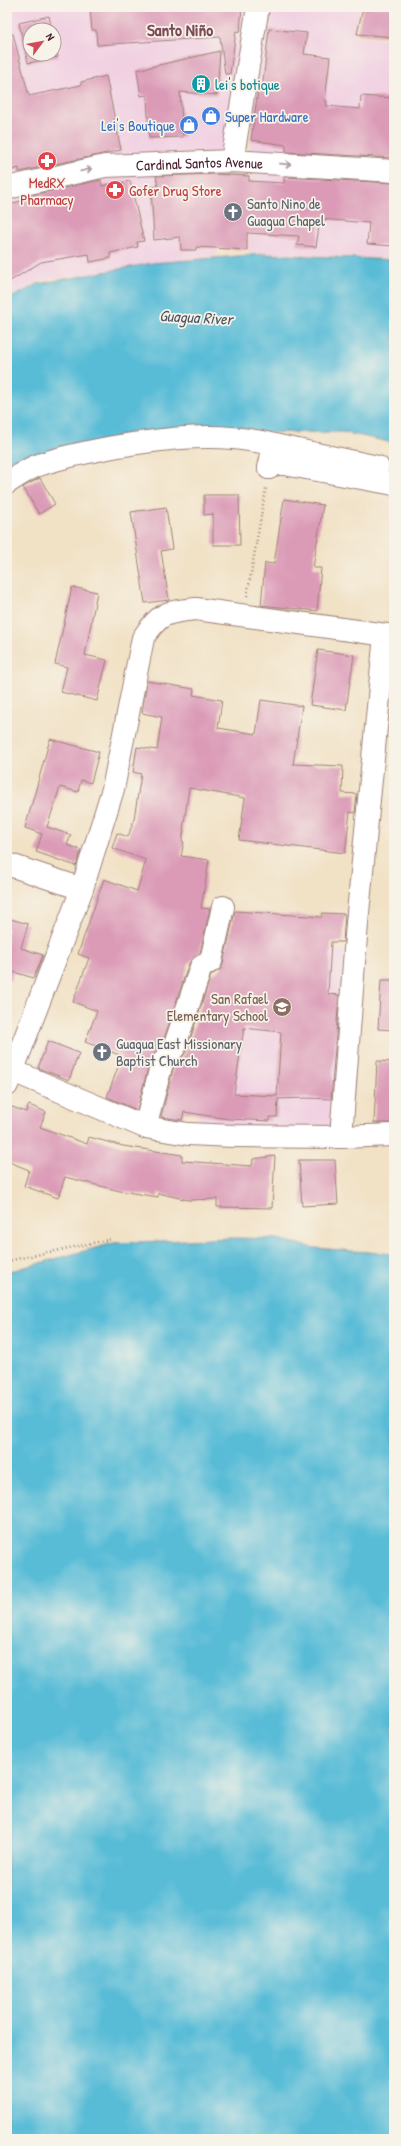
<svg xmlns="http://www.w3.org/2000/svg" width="401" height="2146" font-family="'Patrick Hand',sans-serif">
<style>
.built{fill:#f1d0e2;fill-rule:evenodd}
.water{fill:#59bcd7;stroke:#526e81}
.building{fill:#db9bb7;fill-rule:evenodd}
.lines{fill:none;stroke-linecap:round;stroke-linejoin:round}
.minor-casing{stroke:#9e8078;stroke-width:24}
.path{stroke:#9e8078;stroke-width:2.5;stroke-dasharray:1 3;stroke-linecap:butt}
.minor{stroke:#fff;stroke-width:22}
.oneway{stroke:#ae9aa0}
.labels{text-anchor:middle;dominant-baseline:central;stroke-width:3.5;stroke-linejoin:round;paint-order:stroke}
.culture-label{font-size:15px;fill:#0d838f;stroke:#f7f3e8;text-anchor:start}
.shop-label{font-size:15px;fill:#366cbe;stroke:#f7f3e8;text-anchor:start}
.street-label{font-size:15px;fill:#4a1f2b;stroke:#f7f3e8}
.health-label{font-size:15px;fill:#be3a42;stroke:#f7f3e8}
.worship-label{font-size:15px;fill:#5b616d;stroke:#f7f3e8;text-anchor:start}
.education-label{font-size:15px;fill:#785e54;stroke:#f7f3e8;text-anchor:end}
.water-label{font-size:16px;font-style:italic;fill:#4f5667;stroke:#f7f3e8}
.quarter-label{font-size:17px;font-weight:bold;fill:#7d4a5c;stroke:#f7f3e8}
</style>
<rect width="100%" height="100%" fill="#f7f3e8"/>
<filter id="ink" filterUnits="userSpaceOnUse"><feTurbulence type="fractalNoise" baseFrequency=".025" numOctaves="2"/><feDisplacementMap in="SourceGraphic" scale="8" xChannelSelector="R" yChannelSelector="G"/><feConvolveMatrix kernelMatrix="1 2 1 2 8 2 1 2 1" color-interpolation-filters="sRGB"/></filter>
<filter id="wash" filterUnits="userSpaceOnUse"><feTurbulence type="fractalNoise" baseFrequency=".012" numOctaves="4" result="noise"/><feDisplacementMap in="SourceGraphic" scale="16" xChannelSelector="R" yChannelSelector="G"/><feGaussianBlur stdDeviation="0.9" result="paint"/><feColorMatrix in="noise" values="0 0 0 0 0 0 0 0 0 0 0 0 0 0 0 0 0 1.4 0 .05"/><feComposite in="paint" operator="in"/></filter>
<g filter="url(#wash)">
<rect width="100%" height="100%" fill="#f1e1c5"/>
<!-- built -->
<path class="built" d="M7 7H254L229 157 7 179ZM30 30H54V54H30Z
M264 7H360L354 37 394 40V161L249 155 258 43Z
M218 163 217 255 43 280 7 298V195L123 166Z
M252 167 394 182V258L247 252Z
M250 942 349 951 337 1131 196 1127 209 1038Z"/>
<!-- water -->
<path class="water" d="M264 254 394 260V443L343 432 130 433 7 469V300L38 284 153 263Z
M234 1238 277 1239 314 1248 394 1254V2139H7V1272L114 1243Z"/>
<g id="blocks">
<!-- building -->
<path class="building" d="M115 7H242L240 32 236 31 230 74H225L220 37 97 45 96 30H92L90 9Z
M363 7H394V37L357 34Z
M49 16 52 30H30V54H54V40L58 57 28 63 19 23Z
M269 29 307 33 304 54 330 57 325 101H327L326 106 360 109 361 96 394 98V158L286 152V145L251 140 258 90 262 91Z
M7 34H13L29 96 81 85V82L106 76 121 150 19 172V168L7 172Z
M220 51 217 95 180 92 183 137 149 138 147 95 141 96 137 70Z
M215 174 249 176V181L284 183V177L394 183V246L367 244 369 223 320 219 316 247 297 245 299 236 247 233V250L196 247V250H181L180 237 154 240 151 187 158 186 156 176Z
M101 180 102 186 130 181 144 241 137 242 138 247 110 253 111 258 90 262 89 254 41 262 7 283V206L23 200V197Z
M40 478 55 504 39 514 23 487Z
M204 495H239L240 545H213V514L204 515Z
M284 499 323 505 313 568H321L317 611 261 605 265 563 274 564Z
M166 507 172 549 161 551 169 600 145 603 131 512Z
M72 587 97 592 85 655 107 660 97 701 61 692 67 667 55 664Z
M318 650 354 655 346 710 310 705Z
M147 681 194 689 193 695 222 700 218 728 256 734 261 700 302 706 293 764 343 766 342 793 357 794 355 813 350 812 345 853 239 840 245 798 189 788 183 830H184L182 841 184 842 181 856 209 860 201 908 210 909 200 953 189 963 163 1042 150 1060 137 1110 107 1097 122 1056 85 1042 97 1011 73 1002 89 958 78 954 104 879 137 891 146 860 112 848 117 833 128 837 134 819 141 774 133 772 137 747 157 750 162 717 142 713Z
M50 739 99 752 91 783 81 780 78 792 60 787 47 827 71 835 67 845 81 850 76 866 36 852 42 834 25 828Z
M235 911 322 917V913L345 914 343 942H331L328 994 339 995 331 1099 306 1098 278 1099 277 1117H270V1121L229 1119 184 1112 182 1120 161 1117 173 1069 186 1052 211 975 221 969 223 964ZM244 1028 281 1032 277 1096 234 1094Z
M7 918 28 924 21 948 43 955 34 978 13 972 11 981 7 980Z
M381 980H394V1030L378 1029Z
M48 1041 79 1053 69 1080 38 1068Z
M377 1061 394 1062V1123H374Z
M7 1105 26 1112 29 1105 46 1112 40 1127 87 1144 89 1137 123 1146 182 1155V1161L252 1166 253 1159 275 1156 272 1208 217 1207V1199L188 1200 158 1193V1197L120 1191 65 1177 58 1198 24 1186 29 1170 7 1161Z
M299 1160H335L338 1204 302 1206Z"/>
</g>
</g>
<g filter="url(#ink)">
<use href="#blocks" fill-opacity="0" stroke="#9e8078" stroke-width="1"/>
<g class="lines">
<!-- minor casing -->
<g class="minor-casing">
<g id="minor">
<path d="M232 161 258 7"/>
<path id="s1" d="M7 188 105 166 232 161 394 171"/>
<path d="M274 445 378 467"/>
<path d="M269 468 274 464H284L394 484"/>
<path d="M7 483C16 477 26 470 36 466 61 457 87 452 113 447 167 438 220 431 274 445L269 468"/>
<path d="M7 864 82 889"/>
<path d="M13 1071 145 1127 188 1134 234 1136 341 1137 394 1135"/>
<path d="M7 1085 82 889 113 789 143 638C160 612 167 612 196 609L394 636"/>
<path d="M145 1127 162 1063 174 1048 201 967 211 961 223 907"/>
<path d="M341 1137 357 923 385 635"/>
</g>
</g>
<!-- path -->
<path class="path" d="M247 596 266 488
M7 1261 112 1239"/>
<!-- minor -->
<use href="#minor" class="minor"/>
</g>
<!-- one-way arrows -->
<defs><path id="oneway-shaft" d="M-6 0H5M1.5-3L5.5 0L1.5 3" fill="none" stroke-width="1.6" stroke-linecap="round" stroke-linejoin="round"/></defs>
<g class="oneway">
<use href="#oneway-shaft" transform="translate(285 164) rotate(4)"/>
<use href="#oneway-shaft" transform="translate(86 170) rotate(-13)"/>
</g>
</g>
<!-- icons -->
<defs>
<g id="building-disc" transform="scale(1)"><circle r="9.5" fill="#0f9aa8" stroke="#f7f3e8"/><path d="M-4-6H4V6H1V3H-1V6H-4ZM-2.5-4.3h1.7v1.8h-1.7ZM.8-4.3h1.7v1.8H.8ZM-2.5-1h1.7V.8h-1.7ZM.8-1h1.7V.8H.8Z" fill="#fff"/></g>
<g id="shop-disc" transform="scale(1)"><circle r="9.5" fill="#3f7fe0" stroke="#f7f3e8"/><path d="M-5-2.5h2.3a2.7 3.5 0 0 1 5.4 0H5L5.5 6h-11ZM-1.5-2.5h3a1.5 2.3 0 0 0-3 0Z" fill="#fff"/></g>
<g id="pharmacy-disc" transform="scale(1)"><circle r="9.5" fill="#e0444e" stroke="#f7f3e8"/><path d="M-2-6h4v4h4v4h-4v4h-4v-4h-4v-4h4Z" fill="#fff"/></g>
<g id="church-disc" transform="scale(1)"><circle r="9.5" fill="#6b7280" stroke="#f7f3e8"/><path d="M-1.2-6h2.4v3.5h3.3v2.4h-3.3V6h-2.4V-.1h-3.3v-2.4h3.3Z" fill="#fff"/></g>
<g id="school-disc" transform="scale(1)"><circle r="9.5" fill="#8d6e63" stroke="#f7f3e8"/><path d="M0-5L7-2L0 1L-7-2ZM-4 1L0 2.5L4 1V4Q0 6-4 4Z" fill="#fff"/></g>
</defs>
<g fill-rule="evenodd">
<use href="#building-disc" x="201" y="84"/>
<use href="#shop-disc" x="211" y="116"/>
<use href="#shop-disc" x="189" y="125"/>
<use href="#pharmacy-disc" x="47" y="161"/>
<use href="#pharmacy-disc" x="115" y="190"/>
<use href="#church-disc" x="233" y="212"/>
<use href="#school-disc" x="282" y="1007"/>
<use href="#church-disc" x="102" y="1052"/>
</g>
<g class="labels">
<!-- culture labels -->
<g class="culture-label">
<text x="215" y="84">lei's botique</text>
</g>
<!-- shop labels -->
<g class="shop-label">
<text x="225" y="116">Super Hardware</text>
<text x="175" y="125" text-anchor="end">Lei's Boutique</text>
</g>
<!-- street labels -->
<g class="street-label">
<text stroke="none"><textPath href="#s1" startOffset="195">Cardinal Santos Avenue</textPath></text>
</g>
<!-- health labels -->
<g class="health-label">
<text x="47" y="182">MedRX<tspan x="47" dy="17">Pharmacy</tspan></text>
<text x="129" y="190" text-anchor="start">Gofer Drug Store</text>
</g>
<!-- worship labels -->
<g class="worship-label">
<text x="247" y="203">Santo Nino de<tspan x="247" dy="17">Guagua Chapel</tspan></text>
<text x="116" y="1043">Guagua East Missionary<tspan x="116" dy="17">Baptist Church</tspan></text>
</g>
<!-- education labels -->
<g class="education-label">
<text x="268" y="998">San Rafael<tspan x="268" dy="17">Elementary School</tspan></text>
</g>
<!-- water labels -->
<g class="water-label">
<text transform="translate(196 317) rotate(3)">Guagua River</text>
</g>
<!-- quarter labels -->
<g class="quarter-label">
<text x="180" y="29">Santo Niño</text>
</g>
</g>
<!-- margin -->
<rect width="401" height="2146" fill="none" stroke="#f7f3e8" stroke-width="24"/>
<!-- north arrow -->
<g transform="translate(42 42) rotate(58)"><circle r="19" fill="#f7f3e8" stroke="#b29e9c"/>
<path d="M0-3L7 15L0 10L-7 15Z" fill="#d1495b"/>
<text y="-6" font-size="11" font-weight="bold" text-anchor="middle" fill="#4a1f2b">N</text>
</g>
</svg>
